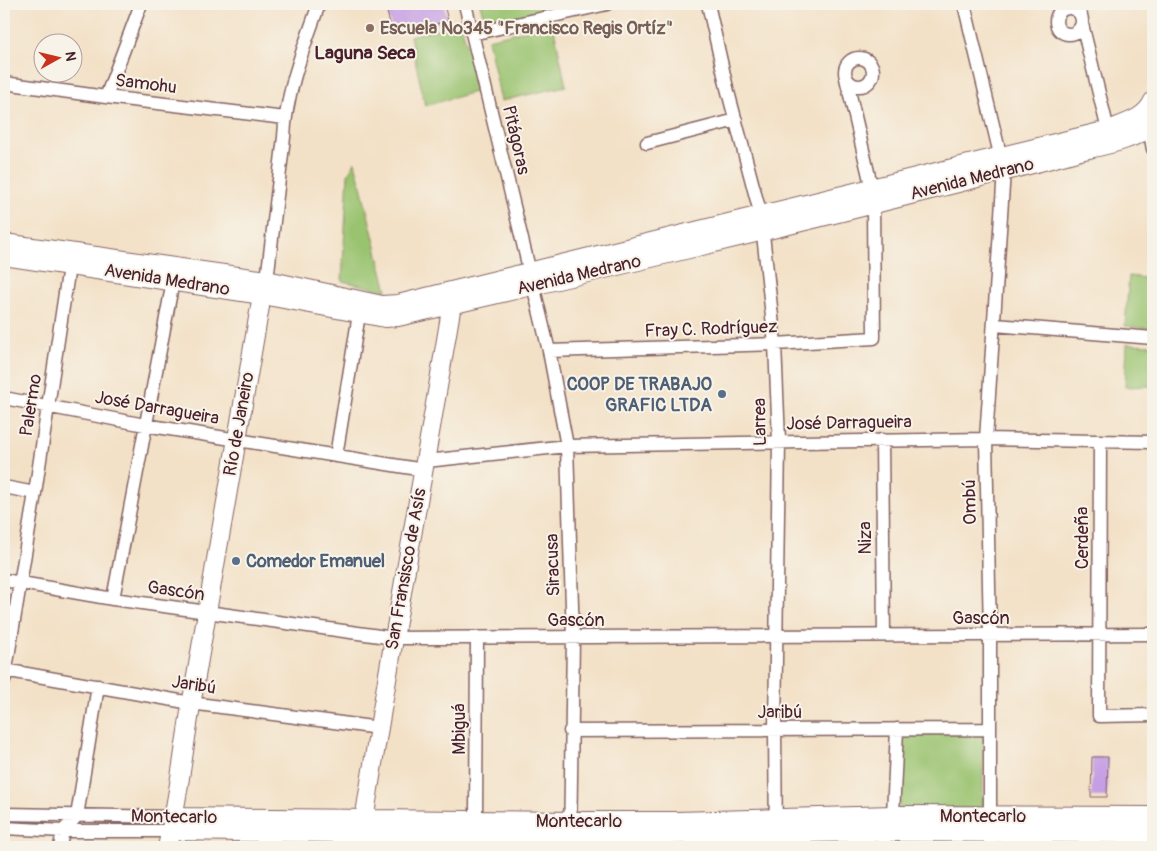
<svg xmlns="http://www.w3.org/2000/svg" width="1157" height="851" font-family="Pangolin,sans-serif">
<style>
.green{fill:#9ac36f;stroke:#72714d}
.building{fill:#c59ee4}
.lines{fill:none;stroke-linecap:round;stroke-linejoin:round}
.street-casing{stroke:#856362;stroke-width:15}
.secondary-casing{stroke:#856362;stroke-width:20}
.street{stroke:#fff;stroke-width:12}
.secondary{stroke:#fff;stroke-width:18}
.education-dot{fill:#8d6e63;stroke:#f7f3e8;stroke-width:2}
.service-dot{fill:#5c6f8a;stroke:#f7f3e8;stroke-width:2}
.labels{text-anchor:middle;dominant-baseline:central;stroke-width:4;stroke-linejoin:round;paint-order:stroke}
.education-label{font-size:18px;font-weight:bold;fill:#785e54;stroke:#f7f3e8;text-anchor:start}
.street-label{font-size:18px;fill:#4a1f2b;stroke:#f7f3e8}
.service-label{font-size:18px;font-weight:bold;fill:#4e5e75;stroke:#f7f3e8;text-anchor:end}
.neighbourhood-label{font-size:19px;font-weight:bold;fill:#4a1f2b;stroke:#f7f3e8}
</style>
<rect width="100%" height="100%" fill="#f7f3e8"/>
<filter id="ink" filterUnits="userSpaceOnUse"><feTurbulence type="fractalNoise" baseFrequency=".02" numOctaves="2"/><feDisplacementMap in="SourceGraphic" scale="10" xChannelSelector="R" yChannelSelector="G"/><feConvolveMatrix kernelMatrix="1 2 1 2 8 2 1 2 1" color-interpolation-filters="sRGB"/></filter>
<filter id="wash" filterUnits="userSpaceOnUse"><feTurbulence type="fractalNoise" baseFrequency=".0096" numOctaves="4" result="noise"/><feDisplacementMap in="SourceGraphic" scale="20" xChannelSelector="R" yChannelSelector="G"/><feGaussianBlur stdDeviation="1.12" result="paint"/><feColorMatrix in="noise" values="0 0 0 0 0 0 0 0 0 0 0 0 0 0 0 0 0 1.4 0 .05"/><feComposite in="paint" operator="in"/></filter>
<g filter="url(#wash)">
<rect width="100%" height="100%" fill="#f3e1c7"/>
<!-- green -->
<path class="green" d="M480 4H548L549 9 485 23Z
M461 23 478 91 425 106 410 36Z
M553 24 566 86 501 101 488 39Z
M355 162 387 291 342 281 348 174Z
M1129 276 1153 279V329L1125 326Z
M1127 344 1153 345V386L1125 387Z
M901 733 983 734V808L899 809Z
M871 840V847H782V841Z"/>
<g id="blocks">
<!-- building -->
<path class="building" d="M385 4H444L448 21 393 35Z
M1092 757H1108L1107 797H1091Z"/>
</g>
</g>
<g filter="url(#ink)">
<use href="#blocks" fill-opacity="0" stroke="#856362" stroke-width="1"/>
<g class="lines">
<!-- street casing -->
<g class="street-casing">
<path id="street" d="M465 4 549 351 567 446 573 638 570 847
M708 4 727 88 761 216 775 344 779 441 775 729 776 847
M964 4 1004 171 986 439 990 635V847
M1056 21a13 13 0 1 1 26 0a13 13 0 1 1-26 0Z
M1082 24 1108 130
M472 34 607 4
M845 72a14 14 0 1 1 28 0a14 14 0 1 1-28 0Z
M846 78 872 189
M4 83 106 97 285 118
M106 97 141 4
M1145 123 1149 128 1153 149
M647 143 736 120
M267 280 284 137C286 91 304 47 319 4
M995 325 1153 338
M549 351 775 344 874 338 873 203
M4 398 145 425 424 470
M882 440 884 635
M1100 442 1099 716 1153 715
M336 456 359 314
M426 461 567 446 986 439 1153 442
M4 487 35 493
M4 580 113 599 394 638 1153 634
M113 599 173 281
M4 670 191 703 379 728
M4 681 35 493 70 260
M570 731 990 729
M4 814 174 817
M476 820 477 638
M4 828 63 831H171
M60 847 63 831 77 816 98 686
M263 847 267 824
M884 847V832L893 815 897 729
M1093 847V817"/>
</g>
<!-- secondary casing -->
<g class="secondary-casing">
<path id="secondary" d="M4 243 267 280 382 305 398 304 1108 130C1125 123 1145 119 1153 101
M4 256 262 295 385 318 398 317C597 271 795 225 993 174 1022 167 1051 159 1080 151 1102 146 1136 140 1153 125
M174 817 570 821H676L893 815 1153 816
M171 831 570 836 884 832 1153 834
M167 847C179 797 184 745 193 694 216 561 238 428 262 295L266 284
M360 847C387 666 422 486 452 304V294"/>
</g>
<!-- street -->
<use href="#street" class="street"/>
<!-- secondary -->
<use href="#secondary" class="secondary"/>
</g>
</g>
<!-- markers -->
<circle class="education-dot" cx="370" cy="28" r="5"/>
<g class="service-dot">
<circle cx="722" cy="394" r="5"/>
<circle cx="236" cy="561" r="5"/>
</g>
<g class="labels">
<!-- education labels -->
<g class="education-label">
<text x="380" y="28">Escuela Nº345 "Francisco Regis Ortíz"</text>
</g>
<!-- street labels -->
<g class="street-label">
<text transform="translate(146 84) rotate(7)">Samohu</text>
<text transform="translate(516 140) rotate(77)">Pitágoras</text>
<text transform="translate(972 179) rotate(-14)">Avenida Medrano</text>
<text transform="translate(579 275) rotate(-13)">Avenida Medrano</text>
<text transform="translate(167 280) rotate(9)">Avenida Medrano</text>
<text transform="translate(711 329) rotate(-2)">Fray C. Rodríguez</text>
<text transform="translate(31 405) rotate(-81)">Palermo</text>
<text transform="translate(157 408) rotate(10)">José Darragueira</text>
<text transform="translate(760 422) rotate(-91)">Larrea</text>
<text transform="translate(849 423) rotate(-1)">José Darragueira</text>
<text transform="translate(239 424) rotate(-80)">Río de Janeiro</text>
<text transform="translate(970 502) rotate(-91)">Ombú</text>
<text transform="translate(865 538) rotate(-90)">Niza</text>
<text transform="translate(1082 538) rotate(-90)">Cerdeña</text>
<text transform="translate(553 565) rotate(-92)">Siracusa</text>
<text transform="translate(406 569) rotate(-80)">San Fransisco de Asís</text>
<text transform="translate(176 591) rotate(8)">Gascón</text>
<text x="981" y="618">Gascón</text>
<text x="576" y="620">Gascón</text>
<text transform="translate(194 685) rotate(9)">Jaribú</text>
<text x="780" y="712">Jaribú</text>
<text transform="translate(459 729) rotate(-90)">Mbiguá</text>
<text x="983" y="816">Montecarlo</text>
<text transform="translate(174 817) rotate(1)">Montecarlo</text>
<text x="579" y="821">Montecarlo</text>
</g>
<!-- service labels -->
<g class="service-label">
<text x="712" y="384">COOP DE TRABAJO<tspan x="712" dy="21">GRAFIC LTDA</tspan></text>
<text x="246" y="561" text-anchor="start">Comedor Emanuel</text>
</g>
<!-- neighbourhood labels -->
<g class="neighbourhood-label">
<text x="365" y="53">Laguna Seca</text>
</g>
</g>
<!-- margin -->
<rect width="1157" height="851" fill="none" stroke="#f7f3e8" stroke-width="20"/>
<!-- north arrow -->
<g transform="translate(58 58) rotate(82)"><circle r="24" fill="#f7f3e8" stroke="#b29e9c"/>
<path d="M0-4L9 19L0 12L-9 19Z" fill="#c8321e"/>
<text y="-8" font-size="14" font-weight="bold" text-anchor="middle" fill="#4a1f2b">N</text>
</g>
</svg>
